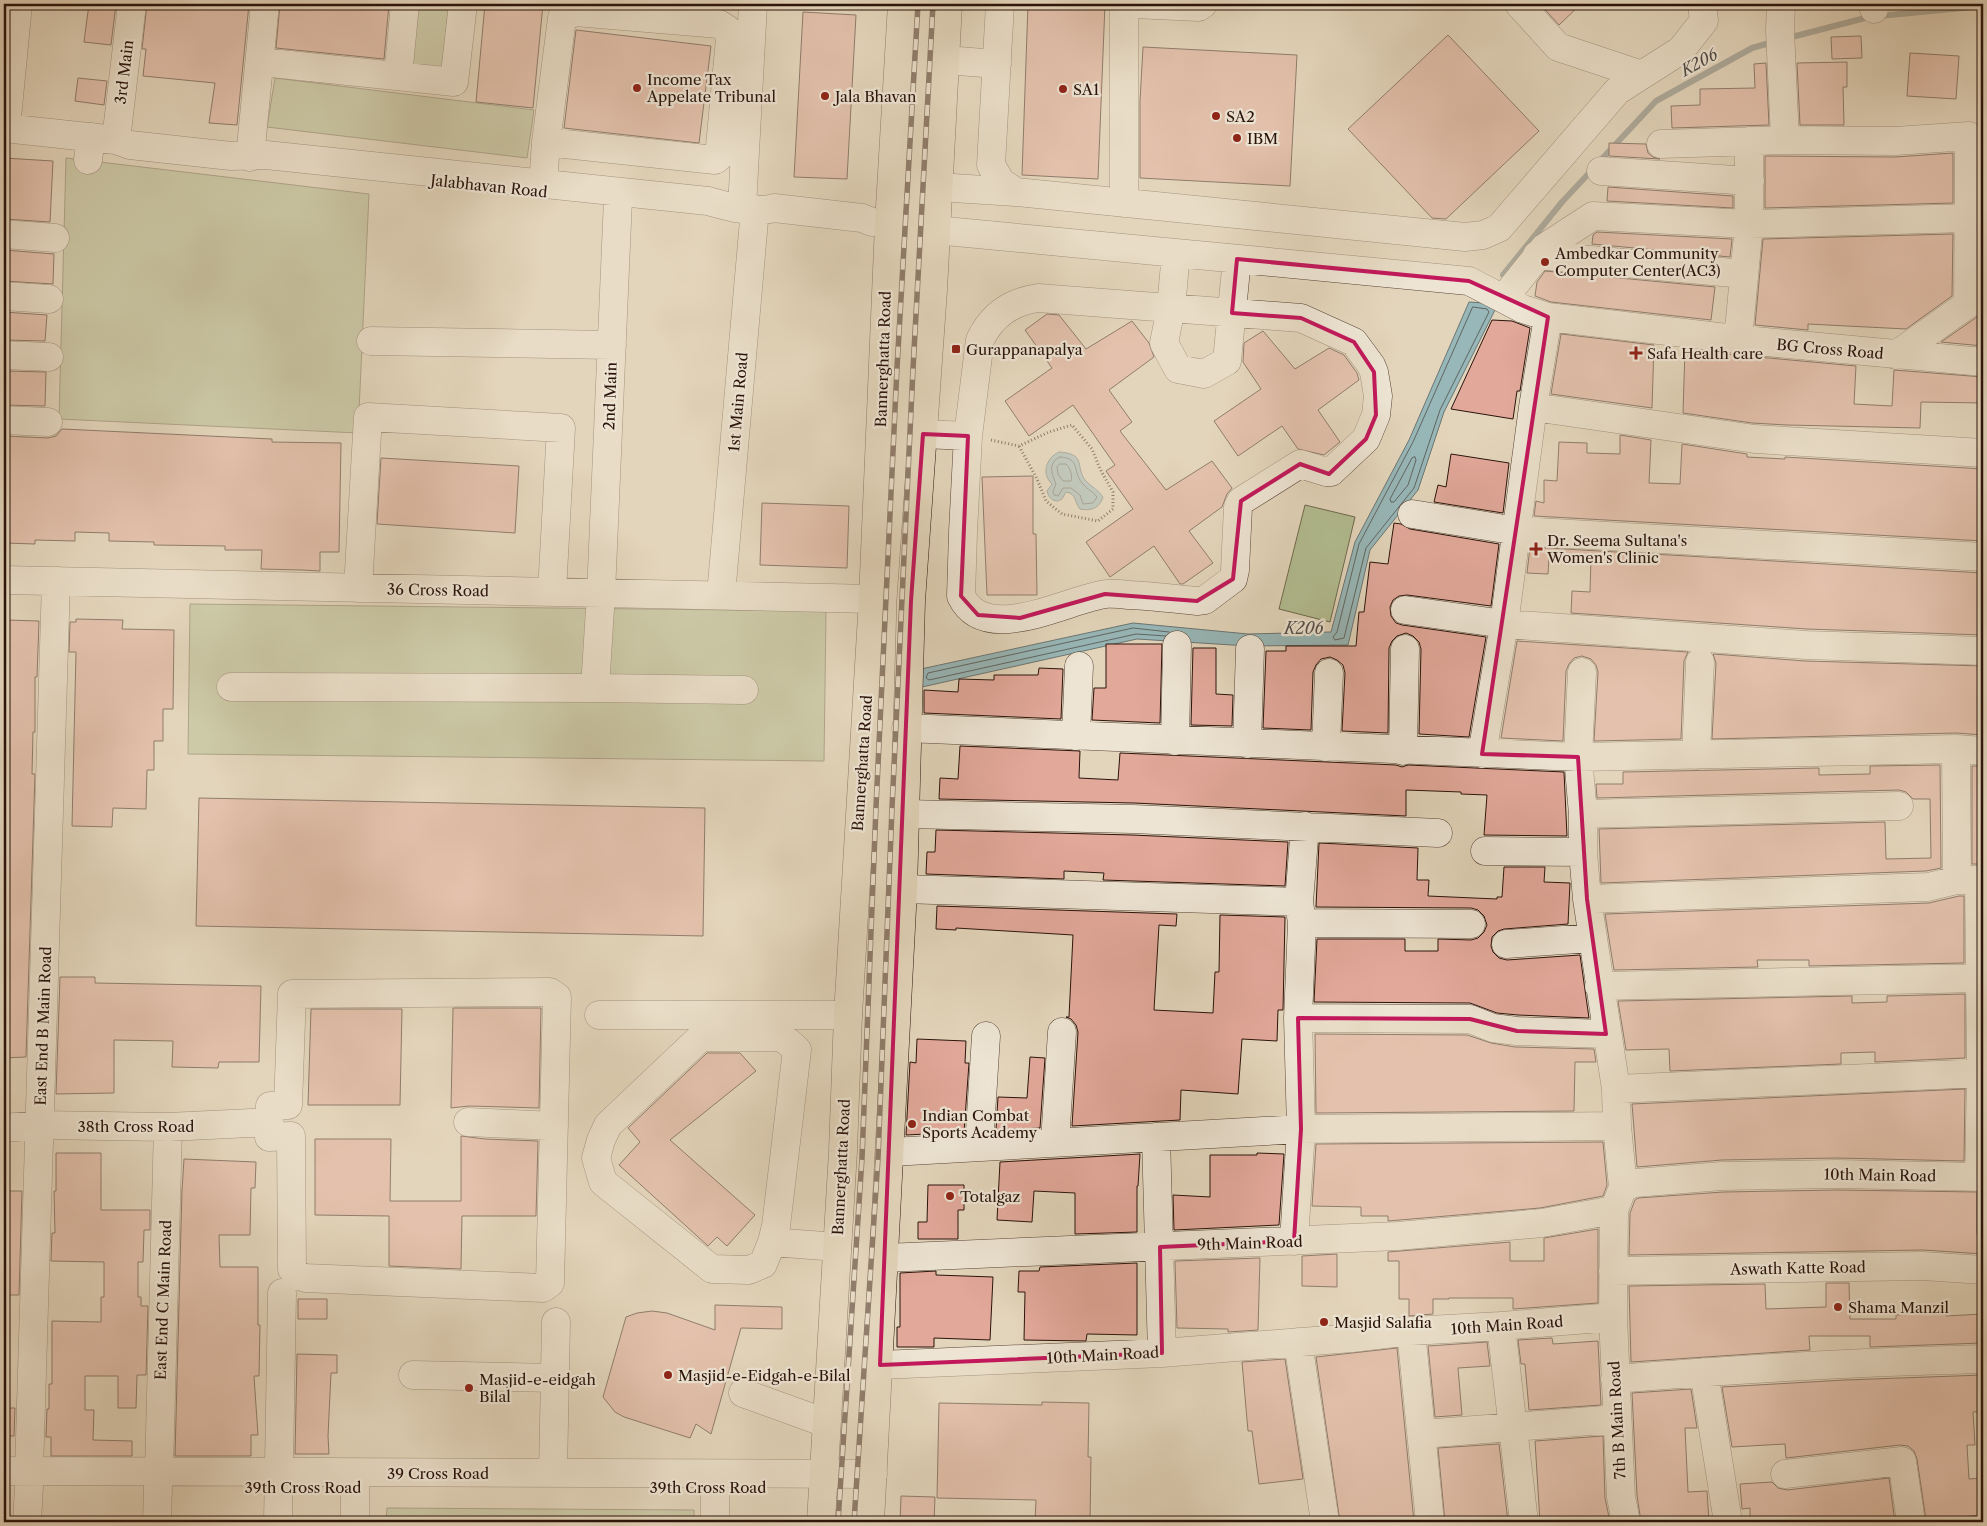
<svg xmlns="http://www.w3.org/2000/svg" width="1987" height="1526" font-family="'Libre Caslon Text',serif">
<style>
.green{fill:#b2bd91;stroke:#6e684e}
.water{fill:#97b7b8;stroke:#6b7573}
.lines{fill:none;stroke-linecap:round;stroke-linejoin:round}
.shore{stroke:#606562;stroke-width:1}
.stream{stroke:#6b7573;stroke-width:6}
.building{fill:#e2a89a;stroke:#2a130b}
.minor-casing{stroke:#584437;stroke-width:29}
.major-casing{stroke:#2a130b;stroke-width:29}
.path{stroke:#2a130b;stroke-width:3;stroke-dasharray:1 2.5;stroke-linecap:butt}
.minor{stroke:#ede4d3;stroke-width:28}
.major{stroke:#e3d5bb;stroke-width:28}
.rail-casing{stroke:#2a130b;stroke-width:5.5}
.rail{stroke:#ede4d3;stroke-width:4;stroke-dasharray:11;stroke-linecap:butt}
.marked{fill:none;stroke:#c2185b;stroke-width:4;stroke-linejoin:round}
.poi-dot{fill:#8f2418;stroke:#ede4d3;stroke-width:2}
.labels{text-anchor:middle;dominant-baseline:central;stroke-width:4.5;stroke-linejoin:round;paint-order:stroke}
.street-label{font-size:15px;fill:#2a130b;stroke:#ede4d3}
.poi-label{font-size:15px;fill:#2a130b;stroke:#ede4d3;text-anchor:start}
.water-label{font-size:16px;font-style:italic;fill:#504c48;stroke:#ede4d3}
</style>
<rect width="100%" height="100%" fill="#e3d5bb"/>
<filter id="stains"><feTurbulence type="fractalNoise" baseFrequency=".004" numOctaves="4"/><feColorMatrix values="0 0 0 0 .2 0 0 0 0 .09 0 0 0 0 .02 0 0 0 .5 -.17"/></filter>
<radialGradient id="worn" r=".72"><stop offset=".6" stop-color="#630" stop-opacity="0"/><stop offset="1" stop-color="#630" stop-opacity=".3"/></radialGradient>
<!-- green -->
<path class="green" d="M413 4H449L442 68 407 65Z
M275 78 534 110 527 158 267 127Z
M66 158 369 194 358 433 59 419Z
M1305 505 1355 517 1330 622 1279 609Z
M190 604 826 611 824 761 188 754Z
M387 1508 694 1510V1522H386Z"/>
<!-- water -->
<path class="water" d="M1469 302 1498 304 1444 412 1418 490 1370 550 1348 645 1248 646 1137 639 922 687 921 669 1133 623 1248 634 1331 632 1355 542 1409 440Z
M1059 452C1088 454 1074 467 1086 481 1092 487 1098 490 1103 497 1099 509 1091 511 1080 509 1074 502 1077 494 1066 492L1062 499 1058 501C1052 501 1049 498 1047 491L1052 484C1041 474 1046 458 1059 452Z"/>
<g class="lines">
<!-- shore -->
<path class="shore" d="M1473 307 1487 309 1489 312 1440 410 1414 488 1366 548 1344 638 1335 640 1333 637 1337 632 1359 544 1413 442Z
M1060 457C1081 458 1072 471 1082 483 1086 489 1093 491 1097 497L1093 503 1083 504 1080 495 1071 488H1063L1058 496 1054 495 1053 491 1056 484C1052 474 1047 463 1060 457Z
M1415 457 1416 460 1408 485 1394 502H1391L1390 499 1412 458Z
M1060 464H1066C1070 467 1073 477 1071 481H1063L1058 474 1057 467Z
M1166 636 1136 634 929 680 926 678 928 673 1133 628 1169 632"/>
<!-- stream -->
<path class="stream" d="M1788 38 1869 17 1983 6
M1599 162 1656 101 1752 48 1773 42
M1503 275 1562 202 1592 170"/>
</g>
<!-- building -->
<path class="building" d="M89 4H116L111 45 84 42Z
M147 4H249L237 125 209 123 215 83 143 76 146 49H142Z
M280 4H389L384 59 276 48Z
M485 4H543L533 108 476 102Z
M1028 4H1105L1098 179 1022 175Z
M1540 4H1581L1559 25Z
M803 12 856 15 847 179 794 177Z
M576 30 711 46 699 143 564 128Z
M1448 35 1539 131 1446 219 1432 218 1348 129Z
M1861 36 1862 58 1832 59 1831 37Z
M1143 47 1297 55 1290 186 1140 178V101Z
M1910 53 1959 56 1956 99 1907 96Z
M1847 62V87H1843L1844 125H1800L1797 63Z
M1766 63 1769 125 1672 128 1671 106 1700 105V89L1755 88 1754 64Z
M78 78 107 81 104 105 75 101Z
M1609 143 1646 144 1648 153 1653 157 1660 159 1609 156Z
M1953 153V203L1765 208V156L1895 157Z
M4 158 53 161 50 222 4 219Z
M1608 187 1733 196V208L1607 201Z
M1597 232 1732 239 1730 257 1592 244 1593 235Z
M1953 234 1952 296 1906 329 1808 324V330L1755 325 1763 239Z
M4 250 54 254 53 284 4 281Z
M1545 271 1715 287 1711 320 1551 302 1535 296 1537 282Z
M1983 306V346L1941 342 1977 317 1982 312Z
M4 312 47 315 45 341 4 340Z
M1047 314 1059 315 1086 349 1132 321 1149 343 1154 357 1109 390 1132 422 1120 431 1166 490 1212 461 1232 488 1227 494 1222 507 1189 531 1213 563 1183 584H1180L1154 546 1110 577 1086 542 1133 509 1106 471 1115 465 1073 405 1029 436 1005 401 1052 368 1025 330Z
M1492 320 1512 321 1530 328 1520 391H1517L1513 419 1451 409Z
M1263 331 1295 369 1329 348 1344 355 1357 373 1359 380 1318 410 1340 442 1324 455 1298 449 1282 426 1238 456 1214 421 1261 389 1243 362 1244 343Z
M1561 334 1654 345 1652 408 1551 394Z
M1685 349 1736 355 1856 366 1854 404 1892 406 1894 370 1983 377V403L1921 402 1920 428 1787 425 1752 423 1683 413Z
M4 371 46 372 45 406 4 405Z
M62 429 272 439V442L341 443 339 552H320V571L301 570 261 569 262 550H225V546L154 545V542L109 541V533L75 532V541L35 540V544L4 543V436L48 438 56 436Z
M1620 435 1651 440 1649 483 1680 484 1682 444 1747 454V457L1785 459V457L1983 469V541L1534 516 1536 501 1544 503V480L1557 481 1559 442 1587 443V453L1620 454Z
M1451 454 1509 463 1503 513 1434 502 1438 485 1446 487Z
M381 458 519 466 515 533 377 524Z
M1033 476V534H1036L1037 595H987L982 477Z
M762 503 849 506 847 568 760 565Z
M1394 523 1401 524 1410 529 1499 544 1491 606 1407 595 1399 596 1393 600 1390 607 1391 616 1396 623 1402 625 1486 637 1469 737 1419 734 1421 649 1419 642 1413 636 1406 633 1397 636 1392 641 1389 648 1388 733 1342 731 1345 673 1343 665 1337 660 1330 657 1321 659 1316 665 1313 672 1311 730 1263 728 1266 651H1286V646H1356L1359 612H1364L1370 562 1388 564Z
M1530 547 1983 573 1981 609H1983V635L1807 629 1571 613 1572 591 1590 592 1591 558 1549 557 1548 574 1527 573Z
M76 619 123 620 122 629 174 630 173 709H163V741H154V770H147L146 809 113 808 112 827 72 826 76 652H69L70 622H76Z
M7 620 39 621 37 677H35V732H33L32 774H35L26 1057 4 1058V653H6Z
M1517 641 1688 652 1684 661 1681 739 1594 741 1598 672 1596 665 1591 659 1582 656 1574 658 1569 664 1566 671 1563 741 1501 738Z
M1106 644H1162L1160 723 1092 720 1094 688H1106Z
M1193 648H1216V694L1233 695 1232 726 1191 725Z
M1713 654 1805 661 1983 666V735L1956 733 1712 739 1716 663Z
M1039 668 1063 669 1061 719 924 713V690L958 692 959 679 994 680V675H1038Z
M960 746 1080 751 1079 778 1118 780 1120 753 1396 765 1402 767 1408 765 1564 772 1567 836 1484 835 1487 795 1461 794V792L1406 790V816L1134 803 939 799 940 778 958 779Z
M1940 765 1941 868 1926 871 1601 883 1599 829 1885 822 1886 859 1931 858 1930 799H1913L1906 792 1899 790 1597 798 1596 784H1623V772L1819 768V775L1870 774V766Z
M1972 766H1983V864H1972Z
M199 798 705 808 703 936 196 926Z
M936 830 1132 835 1288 842 1285 886 1103 880 1104 873 1064 871V879L926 874 927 852H935Z
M1319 843 1418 848 1417 880H1429L1428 896 1497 899V897H1502L1504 867H1545L1544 882 1570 883 1568 924 1504 929 1498 931 1492 937 1491 946 1493 952 1499 958 1507 960 1580 955 1589 1018 1518 1015 1497 1013 1470 1003 1314 1002 1317 939H1405V951H1438V939L1471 940 1478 938 1484 932 1487 925 1484 916 1478 910 1471 908 1316 907Z
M1959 896H1964V963L1809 966V960H1757L1758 967 1614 970 1605 914 1929 903Z
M937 906 1177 914 1176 926 1159 925 1154 1010 1213 1013 1215 972H1219L1220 915 1285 917 1283 1010H1278L1277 1041 1242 1039 1238 1094 1181 1090 1180 1120 1072 1126 1078 1032 1076 1025 1071 1019 1066 1017H1069L1073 935 956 928V930L936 929Z
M60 977H95V983L261 986 259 1062H219L218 1068 172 1067 173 1041 114 1040V1093L56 1094Z
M1965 994V1058L1875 1062V1052L1841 1053V1064L1670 1071 1669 1049 1626 1050 1618 1001 1852 996V1003L1887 1002V996Z
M453 1008H541L539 1108 469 1106 451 1108Z
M311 1009H402L400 1105H308Z
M1315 1034 1467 1035 1491 1043 1515 1047 1594 1049 1596 1062H1575L1574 1111 1316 1113Z
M917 1039 966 1041 965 1063H969L964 1132 906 1135 910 1062 916 1063Z
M707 1053H740L756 1071 670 1140 755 1215 727 1246 717 1237 708 1246 619 1165 640 1142 628 1128Z
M1030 1057 1045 1058 1040 1128 996 1130 998 1097 1027 1098Z
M1965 1089 1964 1161 1837 1158 1722 1160 1637 1167 1632 1104Z
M461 1136 485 1139 538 1141 536 1216H462L461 1269 389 1266V1216L315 1215V1139H391L390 1201H461Z
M1603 1142 1607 1185 1603 1196 1540 1208 1388 1221V1216H1361V1207L1312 1206 1316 1144Z
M56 1153H101V1210H150V1230H144L143 1262H138V1297H141V1306H148L146 1375H137L136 1408H118V1376H85V1410H94L93 1440 132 1441V1456H51V1437H46L47 1409H49V1384H52V1321L101 1322V1297H104V1262L51 1261 52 1233H55L54 1191H56Z
M1257 1153 1284 1154 1279 1225 1174 1230 1173 1195 1210 1197V1155H1257Z
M1140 1154 1138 1186H1137V1232L1075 1234V1193L1034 1191 1032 1222 997 1220 1000 1162Z
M184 1159 256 1162 255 1188H251L250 1235H219L220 1267H258V1325H260L259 1376H254L258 1435H251V1456H175L182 1190Z
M928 1185H964V1210H958V1239H918V1222H927Z
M1837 1190 1977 1192V1235H1983V1254L1923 1250 1629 1255 1630 1213 1635 1200 1638 1198 1723 1192Z
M4 1191H22L19 1295H4Z
M1598 1229V1303L1513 1309V1298H1449V1299H1433V1314L1409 1316V1299H1399V1261H1388V1252L1510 1242V1261H1544V1238Z
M1337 1254V1287L1302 1286V1256Z
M1260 1258 1258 1330 1228 1332V1329L1177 1328 1175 1261Z
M1137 1263V1335L1087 1334 1086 1341 1024 1340 1025 1292H1018L1019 1271H1039L1040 1267Z
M936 1271V1275L993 1277 990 1340 934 1338V1347H897V1327H900V1273Z
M1826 1283H1849L1850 1319H1896V1315L1946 1313V1316L1983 1314V1343L1870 1347V1336H1809L1810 1350 1631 1362 1629 1286 1765 1284 1766 1309 1826 1307Z
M298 1299H327V1319H298Z
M715 1305 782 1307V1329L741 1328 711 1434 696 1424 690 1438 624 1417 615 1412 603 1397 626 1317 637 1313 652 1311 667 1313 715 1330Z
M1552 1338 1553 1344 1598 1341 1601 1405 1529 1410 1525 1364H1521L1518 1340Z
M1487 1342 1490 1366 1458 1368 1462 1415 1435 1417 1428 1346Z
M1397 1348 1414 1522H1340L1316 1357Z
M297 1354 337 1355V1373H331L328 1436 329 1454H295Z
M1285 1359 1303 1479 1259 1484 1252 1431H1248L1242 1362Z
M1983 1375V1411L1973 1412 1975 1445H1967L1969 1479 1983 1478V1515L1926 1520 1917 1459 1914 1451 1908 1446 1900 1445 1786 1458 1785 1444 1732 1447 1722 1387 1845 1380Z
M1691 1389 1697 1428H1685L1688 1492 1707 1491 1709 1522H1641L1637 1495 1632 1393Z
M1042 1402 1089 1403 1088 1457H1091L1090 1522H1035L1036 1500 937 1498 939 1403 1042 1405Z
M4 1408H15L14 1436H4Z
M1603 1436 1605 1498 1610 1522H1540L1535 1441Z
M1499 1444 1508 1522H1445L1438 1448Z
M1889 1478 1895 1522H1750V1508L1742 1509 1740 1484 1772 1482 1778 1488 1787 1490Z
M901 1496 935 1497 934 1522H900Z"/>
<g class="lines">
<!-- minor casing -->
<g class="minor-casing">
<path id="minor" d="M1000 4 991 165 1001 182 1016 192
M1519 4 1558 47 1642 75
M1781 4 1780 30 1785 140
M1874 9V4
M945 60 997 64
M261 62 454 82 463 4
M398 76 405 4
M4 128 116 140 130 145 231 156 266 155 708 201C729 207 754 214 774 208L862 218 872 222
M6 128 18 4
M116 140 132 4
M1661 144 1785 140 1895 141 1969 136 1968 304 1896 355
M250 157 265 4
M88 160 91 137
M1601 171 1750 181
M543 185 546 142 562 18 575 12 719 24 727 29 730 39 719 157 715 160 546 142
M937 187 1016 192 1465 237 1483 235 1499 228 1617 91 1681 50 1704 21 1702 4
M618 199 601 593 595 688 744 690
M1124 203V9L1133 4 1199 7 1203 4
M742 208 753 4
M935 230 1469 281 1523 309 1548 317 1744 340 1983 362
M4 234 55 238
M1176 253 1171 308 1164 343 1178 369 1204 374 1227 361 1237 259
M1537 255 1744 274
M1511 289 1544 248 1593 216 1749 224 1969 218
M4 296 49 299
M1038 298 1301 318 1354 342 1371 365 1374 372 1378 396 1376 415 1366 439 1331 472H1326L1300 464 1241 501 1238 507 1235 570 1233 579 1205 600 1197 601C1175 599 1152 596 1129 595 1121 594 1113 593 1106 594 1067 599 986 647 961 596L963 532 968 436 980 340C992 315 1011 302 1038 298Z
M1738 340 1749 224V141
M371 341 612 345
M4 355 49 357
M1533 407 1755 439 1983 453
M4 420 48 422
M923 434 968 436
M1412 514 1517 531 1983 557
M4 580 873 599
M358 588 368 417 561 428 552 592
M721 595 755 209
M1405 610 1504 624 1806 645 1983 651
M1582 672 1578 757 1583 814V852L1587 899 1616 1089 1617 1126 1623 1187
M231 687 595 688
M906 728 1578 757 1956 749 1983 751
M1076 736 1079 666
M1175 741 1177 645
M1247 744 1250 649
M1326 747 1329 673
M1956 749 1957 880
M1403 751 1405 649
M1482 754 1504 624 1533 407 1548 317
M1696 755 1700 662
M905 814 1133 819 1438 833
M1583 814 1899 806
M1485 851 1583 852
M903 889 1299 902
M1587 899 1928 887 1957 880H1983
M1302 923 1471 924
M1506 944 1592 938
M1599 986 1983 978
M550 992 557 997 550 1283 543 1288 305 1278 298 1275 292 1269 291 1136 269 1137 270 1106 288 1105 292 994Z
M599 1015H848
M1298 1018 1470 1019 1493 1028 1517 1031 1606 1034
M701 1037H779L787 1041 797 1050 776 1226 772 1242 763 1264 749 1270 712 1269 603 1182 596 1158 601 1140 608 1125Z
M1616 1089 1983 1073
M468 1122 554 1126
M4 1128 40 1125 168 1127 269 1122
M1156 1137 1162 1353
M1055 1142 1062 1032
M979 1146 986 1036
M891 1152 1301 1129 1617 1126
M1979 1177 1981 1073 1979 880
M1294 1241 1301 1129 1298 1018 1302 923 1299 902 1305 826
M772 1242 837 1247
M885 1258 1398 1236 1542 1223 1614 1210
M1613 1271 1923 1266 1983 1270
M1613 1317 1621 1497 1626 1522
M1501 1326 1524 1522
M1411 1331 1430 1522
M1298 1342 1325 1522
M880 1365 1162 1353 1352 1338 1411 1331 1501 1326 1613 1317 1614 1210 1623 1187 1635 1183 1722 1176 1837 1174 1983 1177
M1704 1372 1728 1522
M413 1375 555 1378
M1615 1379C1737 1369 1860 1362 1983 1359
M743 1393 826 1423
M1422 1434 1617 1419
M4 1471 873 1474
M29 1471 56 581
M159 1472 168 1127
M553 1473 556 1322
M1785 1474 1902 1461 1911 1522
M355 1487V1522
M27 1522 29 1486
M157 1522 158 1486
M278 1522 282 1293
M715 1522V1487"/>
</g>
<!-- major casing -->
<g class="major-casing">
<path id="major" d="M821 1522 843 1151 848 1015 873 599 889 224 902 4
M870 1522 903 889 911 601 933 290 948 4"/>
</g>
<!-- path -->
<path class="path" d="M991 440 1019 446 1049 432 1072 425 1092 449 1100 469 1113 492V509L1098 521 1062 514 1046 501 1037 479 1019 446"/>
<!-- minor -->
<use href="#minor" class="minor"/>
<!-- major -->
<use href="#major" class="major"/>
<!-- rail casing -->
<g class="rail-casing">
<path id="rail" d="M838 1522 862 1158 876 807 897 368 918 4
M854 1522 878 1158 892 808 913 369 933 4"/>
</g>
<!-- rail -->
<use href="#rail" class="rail"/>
</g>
<!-- marked area -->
<path d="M0 0H1987V1526H0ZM1237 259 1469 281 1548 317 1482 754 1578 757 1587 899 1606 1034 1517 1031 1470 1019 1298 1018 1301 1129 1294 1241 1160 1247 1162 1353 880 1365 911 601 923 434 968 436 961 596 978 615 1020 618 1105 594 1197 601 1233 579 1241 501 1300 464 1329 474 1366 439 1376 415 1374 372 1354 342 1301 318 1232 313Z" fill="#e3d5bb" fill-opacity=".55" fill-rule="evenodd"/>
<path class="marked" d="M1237 259 1469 281 1548 317 1482 754 1578 757 1587 899 1606 1034 1517 1031 1470 1019 1298 1018 1301 1129 1294 1241 1160 1247 1162 1353 880 1365 911 601 923 434 968 436 961 596 978 615 1020 618 1105 594 1197 601 1233 579 1241 501 1300 464 1329 474 1366 439 1376 415 1374 372 1354 342 1301 318 1232 313Z"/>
<!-- markers -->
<g class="poi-dot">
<circle cx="637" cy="88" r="5"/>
<circle cx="1063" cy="89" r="5"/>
<circle cx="825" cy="96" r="5"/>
<circle cx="1216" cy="116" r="5"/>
<circle cx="1237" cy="138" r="5"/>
<circle cx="1545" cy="262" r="5"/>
<rect x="951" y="344" width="10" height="10" rx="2.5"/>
<path d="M1633.5 345.5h5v5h5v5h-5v5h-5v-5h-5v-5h5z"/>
<path d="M1533.5 541.5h5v5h5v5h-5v5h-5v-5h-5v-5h5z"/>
<circle cx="912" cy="1124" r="5"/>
<circle cx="950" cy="1196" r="5"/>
<circle cx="1838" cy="1307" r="5"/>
<circle cx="1324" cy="1322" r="5"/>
<circle cx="668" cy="1375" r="5"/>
<circle cx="469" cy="1388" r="5"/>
</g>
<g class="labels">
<!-- street labels -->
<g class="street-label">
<text transform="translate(124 72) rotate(-83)">3rd Main</text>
<text transform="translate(489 186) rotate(6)">Jalabhavan Road</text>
<text transform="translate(1830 349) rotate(5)">BG Cross Road</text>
<text transform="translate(883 359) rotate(-88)">Bannerghatta Road</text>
<text transform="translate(610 396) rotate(-88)">2nd Main</text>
<text transform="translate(738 402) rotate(-85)">1st Main Road</text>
<text transform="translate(438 590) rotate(1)">36 Cross Road</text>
<text transform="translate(862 763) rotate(-86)">Bannerghatta Road</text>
<text transform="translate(43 1026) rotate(-88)">East End B Main Road</text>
<text x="136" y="1126">38th Cross Road</text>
<text transform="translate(841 1167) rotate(-87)">Bannerghatta Road</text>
<text transform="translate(1880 1175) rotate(1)">10th Main Road</text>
<text transform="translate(1250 1243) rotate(-2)">9th Main Road</text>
<text transform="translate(1798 1268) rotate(-1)">Aswath Katte Road</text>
<text transform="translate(163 1300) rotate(-88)">East End C Main Road</text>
<text transform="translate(1507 1325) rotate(-4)">10th Main Road</text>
<text transform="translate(1103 1355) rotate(-3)">10th Main Road</text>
<text transform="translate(1617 1420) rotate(-93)">7th B Main Road</text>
<text x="438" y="1473">39 Cross Road</text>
<text x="303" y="1487">39th Cross Road</text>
<text x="708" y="1487">39th Cross Road</text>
</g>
<!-- poi labels -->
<g class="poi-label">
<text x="647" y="79">Income Tax<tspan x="647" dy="17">Appelate Tribunal</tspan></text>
<text x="1073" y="89">SA1</text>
<text x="835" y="96">Jala Bhavan</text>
<text x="1226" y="116">SA2</text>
<text x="1247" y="138">IBM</text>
<text x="1555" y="253">Ambedkar Community<tspan x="1555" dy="17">Computer Center(AC3)</tspan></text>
<text x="966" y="349">Gurappanapalya</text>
<text x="1647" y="353">Safa Health care</text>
<text x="1547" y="540">Dr. Seema Sultana's<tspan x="1547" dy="17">Women's Clinic</tspan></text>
<text x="922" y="1115">Indian Combat<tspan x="922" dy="17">Sports Academy</tspan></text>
<text x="960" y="1196">Totalgaz</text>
<text x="1848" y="1307">Shama Manzil</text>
<text x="1334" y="1322">Masjid Salafia</text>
<text x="678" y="1375">Masjid-e-Eidgah-e-Bilal</text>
<text x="479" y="1379">Masjid-e-eidgah<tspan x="479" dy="17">Bilal</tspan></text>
</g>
<!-- water labels -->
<g class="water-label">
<text transform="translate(1699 62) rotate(-29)">K206</text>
<text x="1304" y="628">K206</text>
</g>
</g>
<!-- margin -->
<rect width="1987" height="1526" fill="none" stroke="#e3d5bb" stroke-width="20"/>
<rect x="5" y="5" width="1977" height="1516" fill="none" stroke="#2a130b" stroke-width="2.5"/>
<rect x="10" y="10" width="1967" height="1506" fill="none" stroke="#2a130b"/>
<rect width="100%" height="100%" filter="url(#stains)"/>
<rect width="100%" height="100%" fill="url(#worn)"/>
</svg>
